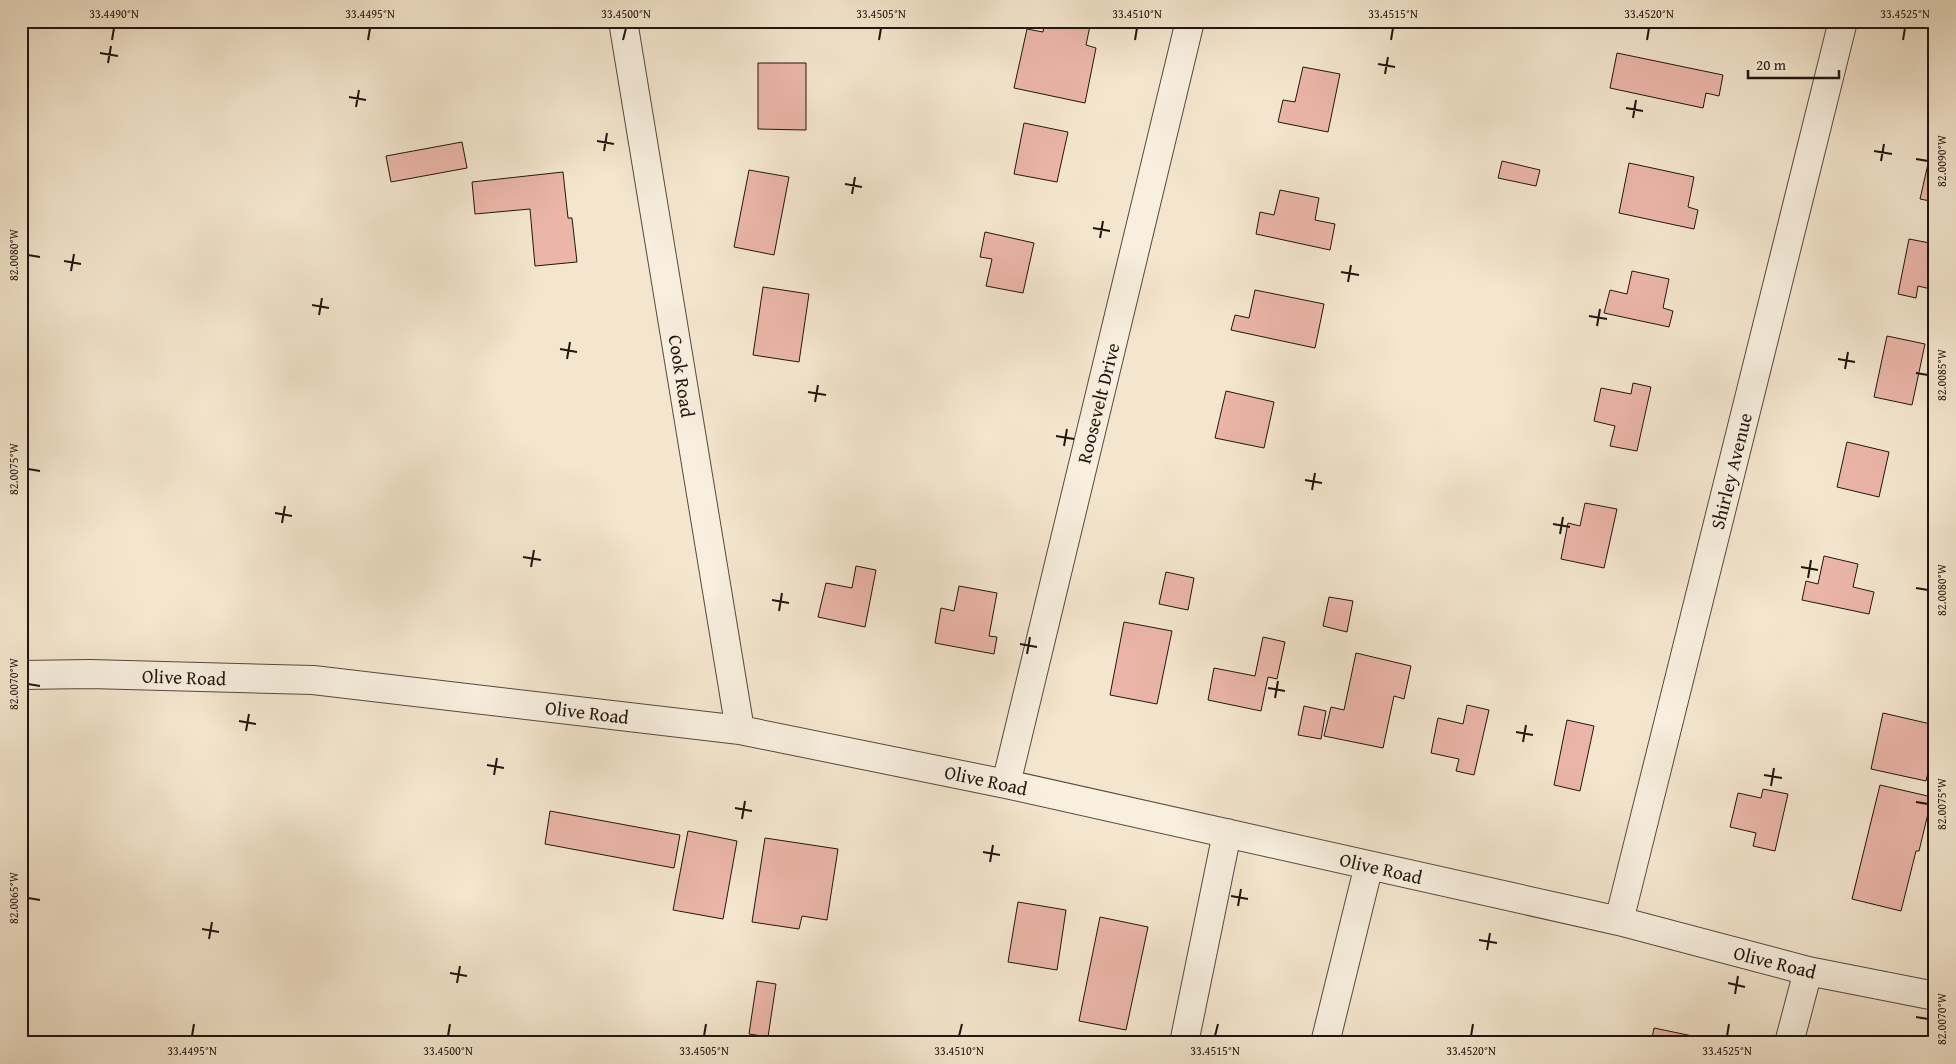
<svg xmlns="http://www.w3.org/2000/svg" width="1956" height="1064" font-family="'Gentium Book Plus',serif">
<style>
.building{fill:#ebb6a9;stroke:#211510}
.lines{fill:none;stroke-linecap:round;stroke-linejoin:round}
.minor-casing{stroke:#564940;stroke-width:30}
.minor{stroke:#f8efdf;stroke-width:28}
.ticks{fill:none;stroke:#211510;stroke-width:2}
.labels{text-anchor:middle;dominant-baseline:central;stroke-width:4.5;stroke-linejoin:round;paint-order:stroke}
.street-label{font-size:19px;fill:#211510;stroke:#f8efdf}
.neatline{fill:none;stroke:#211510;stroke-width:2}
.ticks-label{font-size:12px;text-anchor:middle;fill:#211510}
</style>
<rect width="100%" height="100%" fill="#f4e6ce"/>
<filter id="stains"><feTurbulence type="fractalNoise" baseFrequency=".004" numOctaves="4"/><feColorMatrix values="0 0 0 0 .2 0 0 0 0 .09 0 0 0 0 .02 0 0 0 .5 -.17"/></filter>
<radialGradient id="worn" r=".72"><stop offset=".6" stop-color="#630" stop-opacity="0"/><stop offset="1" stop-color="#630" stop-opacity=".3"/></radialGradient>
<!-- building -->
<path class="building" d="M1045 21H1091L1086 45 1096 48 1085 103 1014 88 1027 29 1043 32Z
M1617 53 1723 75 1719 96 1706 93 1703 108 1610 88Z
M758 63H806V130L758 129Z
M1303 67 1340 74 1328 132 1278 122 1283 100 1295 102Z
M1024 123 1068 132 1057 182 1014 174Z
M1935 133V202L1920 199Z
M462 142 467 168 391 182 386 156Z
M1502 161 1540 170 1536 186 1498 178Z
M1629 163 1694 177 1688 207 1698 210 1694 229 1619 213Z
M749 170 789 177 774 255 734 247Z
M563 172 568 218H572L577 262 535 266 530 209 475 214 472 182Z
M1280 190 1319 198 1315 220 1335 224 1330 250 1256 234 1260 212 1274 215Z
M985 232 1034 243 1023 293 986 286 992 259 980 257Z
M1909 239 1935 244V290L1918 286 1916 298 1898 294Z
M1632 271 1669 279 1663 308 1673 311 1669 327 1604 313 1610 290 1627 294Z
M763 287 809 294 799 362 753 355Z
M1255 290 1324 304 1315 348 1231 330 1235 315 1249 318Z
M1887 336 1925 344 1912 405 1874 397Z
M1633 383 1651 387 1637 451 1610 446 1615 426 1594 421 1601 388 1631 394Z
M1226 391 1274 402 1264 448 1215 438Z
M1847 442 1889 452 1879 497 1837 487Z
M1585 503 1617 509 1604 568 1561 559 1568 523 1580 526Z
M1824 556 1858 564 1853 587 1874 592 1869 614 1802 600 1806 581 1818 584Z
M856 566 876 570 865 627 818 617 826 583 852 588Z
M1166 572 1194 578 1188 610 1159 604Z
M959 586 997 593 989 636 997 637 994 654 935 643 941 608 954 611Z
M1329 597 1353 601 1347 632 1323 626Z
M1124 622 1172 631 1157 704 1110 695Z
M1263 637 1285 642 1277 679 1268 677 1261 711 1208 700 1214 668 1255 676Z
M1356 653 1411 666 1404 699 1394 696 1383 748 1324 736 1331 707 1344 710Z
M1467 705 1489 710 1474 775 1456 771 1459 759 1431 753 1438 718 1463 724Z
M1304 706 1326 711 1321 739 1298 735Z
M1883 713 1935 725V743L1926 781 1871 769Z
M1567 720 1594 726 1580 791 1554 785Z
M1880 785 1932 797 1919 851H1916L1901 911 1852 899Z
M1763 789 1788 794 1775 851 1753 846 1756 833 1730 827 1738 793 1761 798Z
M550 811 680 835 674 868 545 844Z
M688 831 737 841 723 919 673 910Z
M765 838 838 849 827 920 802 916 799 929 752 922Z
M1018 902 1066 910 1057 970 1008 962Z
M1100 917 1148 927 1126 1030 1079 1021Z
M757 981 776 984 768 1037 749 1034Z
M1654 1028 1707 1039 1706 1043H1651Z"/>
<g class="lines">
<!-- minor casing -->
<g class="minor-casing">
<path id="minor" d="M623 21 740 730
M21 675 90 674 313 680 740 730 1006 784 1619 921 1808 971 1935 996
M1006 784 1190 21
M1619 921 1843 21
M1184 1043 1227 833
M1325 1043 1369 865
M1789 1043 1808 971"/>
</g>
<!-- minor -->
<use href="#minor" class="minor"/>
</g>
<!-- ticks -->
<path class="ticks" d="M112 40 114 28M368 40 370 28M623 40 626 28M879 40 881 28M1135 40 1137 28M1391 40 1393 28M1647 40 1649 28M1903 40 1905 28M100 53 118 56M108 63 111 46M1378 64 1395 67M1385 74 1388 57M349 97 366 100M356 107 359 90M1626 108 1643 111M1633 118 1636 100M597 141 614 144M604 151 607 133M1874 151 1892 154M1916 159 1928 161M1881 161 1884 144M845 184 862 187M852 194 855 177M1093 228 1110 231M1100 238 1103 221M28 255 40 257M64 261 81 264M71 271 74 254M1341 272 1359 275M1348 282 1351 265M312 305 329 308M319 315 322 298M1589 316 1607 319M1597 326 1600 309M560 349 577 352M567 359 570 342M1838 359 1855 362M1845 369 1848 352M1916 373 1928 375M808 392 826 395M815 402 818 385M1056 436 1074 439M1064 446 1067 429M28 469 40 471M1305 480 1322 483M1312 490 1315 473M275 513 292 516M282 523 285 506M1553 524 1570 527M1560 534 1563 517M523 557 541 560M531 567 534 550M1801 567 1818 570M1808 578 1811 560M1916 588 1928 590M772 600 789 603M779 611 782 593M1020 644 1037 647M1027 654 1030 637M28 684 40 686M1268 688 1285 691M1275 698 1278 681M239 721 256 724M246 731 249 714M1516 732 1533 735M1523 742 1526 725M487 765 504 768M494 775 497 758M1764 775 1782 778M1771 786 1774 768M1916 802 1928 804M735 808 752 811M742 819 745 801M983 852 1000 855M990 862 993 845M1231 896 1248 899M28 898 40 900M1238 906 1241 889M202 929 219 932M209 939 212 922M1479 940 1497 943M1487 950 1490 933M450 973 467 976M457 983 460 966M1728 983 1745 987M1735 994 1738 976M1916 1017 1928 1019M192 1036 194 1024M448 1036 450 1024M704 1036 706 1024M959 1036 962 1024M1215 1036 1218 1024M1471 1036 1473 1024M1727 1036 1729 1024"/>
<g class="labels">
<!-- street labels -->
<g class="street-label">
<text transform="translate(682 376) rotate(81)">Cook Road</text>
<text transform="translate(1098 403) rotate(-76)">Roosevelt Drive</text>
<text transform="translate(1731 471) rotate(-76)">Shirley Avenue</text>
<text transform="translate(184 677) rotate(2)">Olive Road</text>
<text transform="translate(587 712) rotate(7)">Olive Road</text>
<text transform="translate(986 780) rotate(12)">Olive Road</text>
<text transform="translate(1381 868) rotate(13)">Olive Road</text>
<text transform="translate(1775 962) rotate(14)">Olive Road</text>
</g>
</g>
<!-- margin -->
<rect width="1956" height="1064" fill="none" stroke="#f4e6ce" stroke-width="55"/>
<!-- scale -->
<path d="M1748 70v8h91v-8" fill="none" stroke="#211510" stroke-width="2.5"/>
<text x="1756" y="70" font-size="15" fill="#211510" stroke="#f8efdf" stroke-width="4" paint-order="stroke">20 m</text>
<rect x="28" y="28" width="1900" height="1008" class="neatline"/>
<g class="ticks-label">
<text x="114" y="18">33.4490°N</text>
<text x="370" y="18">33.4495°N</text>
<text x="626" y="18">33.4500°N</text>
<text x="881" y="18">33.4505°N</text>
<text x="1137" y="18">33.4510°N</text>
<text x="1393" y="18">33.4515°N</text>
<text x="1649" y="18">33.4520°N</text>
<text x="1905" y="18">33.4525°N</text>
<text transform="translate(1942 161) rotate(-90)" y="4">82.0090°W</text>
<text transform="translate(14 255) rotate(-90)" y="4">82.0080°W</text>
<text transform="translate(1942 375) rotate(-90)" y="4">82.0085°W</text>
<text transform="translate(14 469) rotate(-90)" y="4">82.0075°W</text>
<text transform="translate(1942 590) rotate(-90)" y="4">82.0080°W</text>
<text transform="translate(14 684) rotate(-90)" y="4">82.0070°W</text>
<text transform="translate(1942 804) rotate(-90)" y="4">82.0075°W</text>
<text transform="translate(14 898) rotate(-90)" y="4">82.0065°W</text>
<text transform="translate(1942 1019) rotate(-90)" y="4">82.0070°W</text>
<text x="192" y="1055">33.4495°N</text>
<text x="448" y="1055">33.4500°N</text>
<text x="704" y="1055">33.4505°N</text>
<text x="959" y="1055">33.4510°N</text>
<text x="1215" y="1055">33.4515°N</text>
<text x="1471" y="1055">33.4520°N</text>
<text x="1727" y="1055">33.4525°N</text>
</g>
<rect width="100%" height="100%" filter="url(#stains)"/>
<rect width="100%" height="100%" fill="url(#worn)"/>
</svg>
